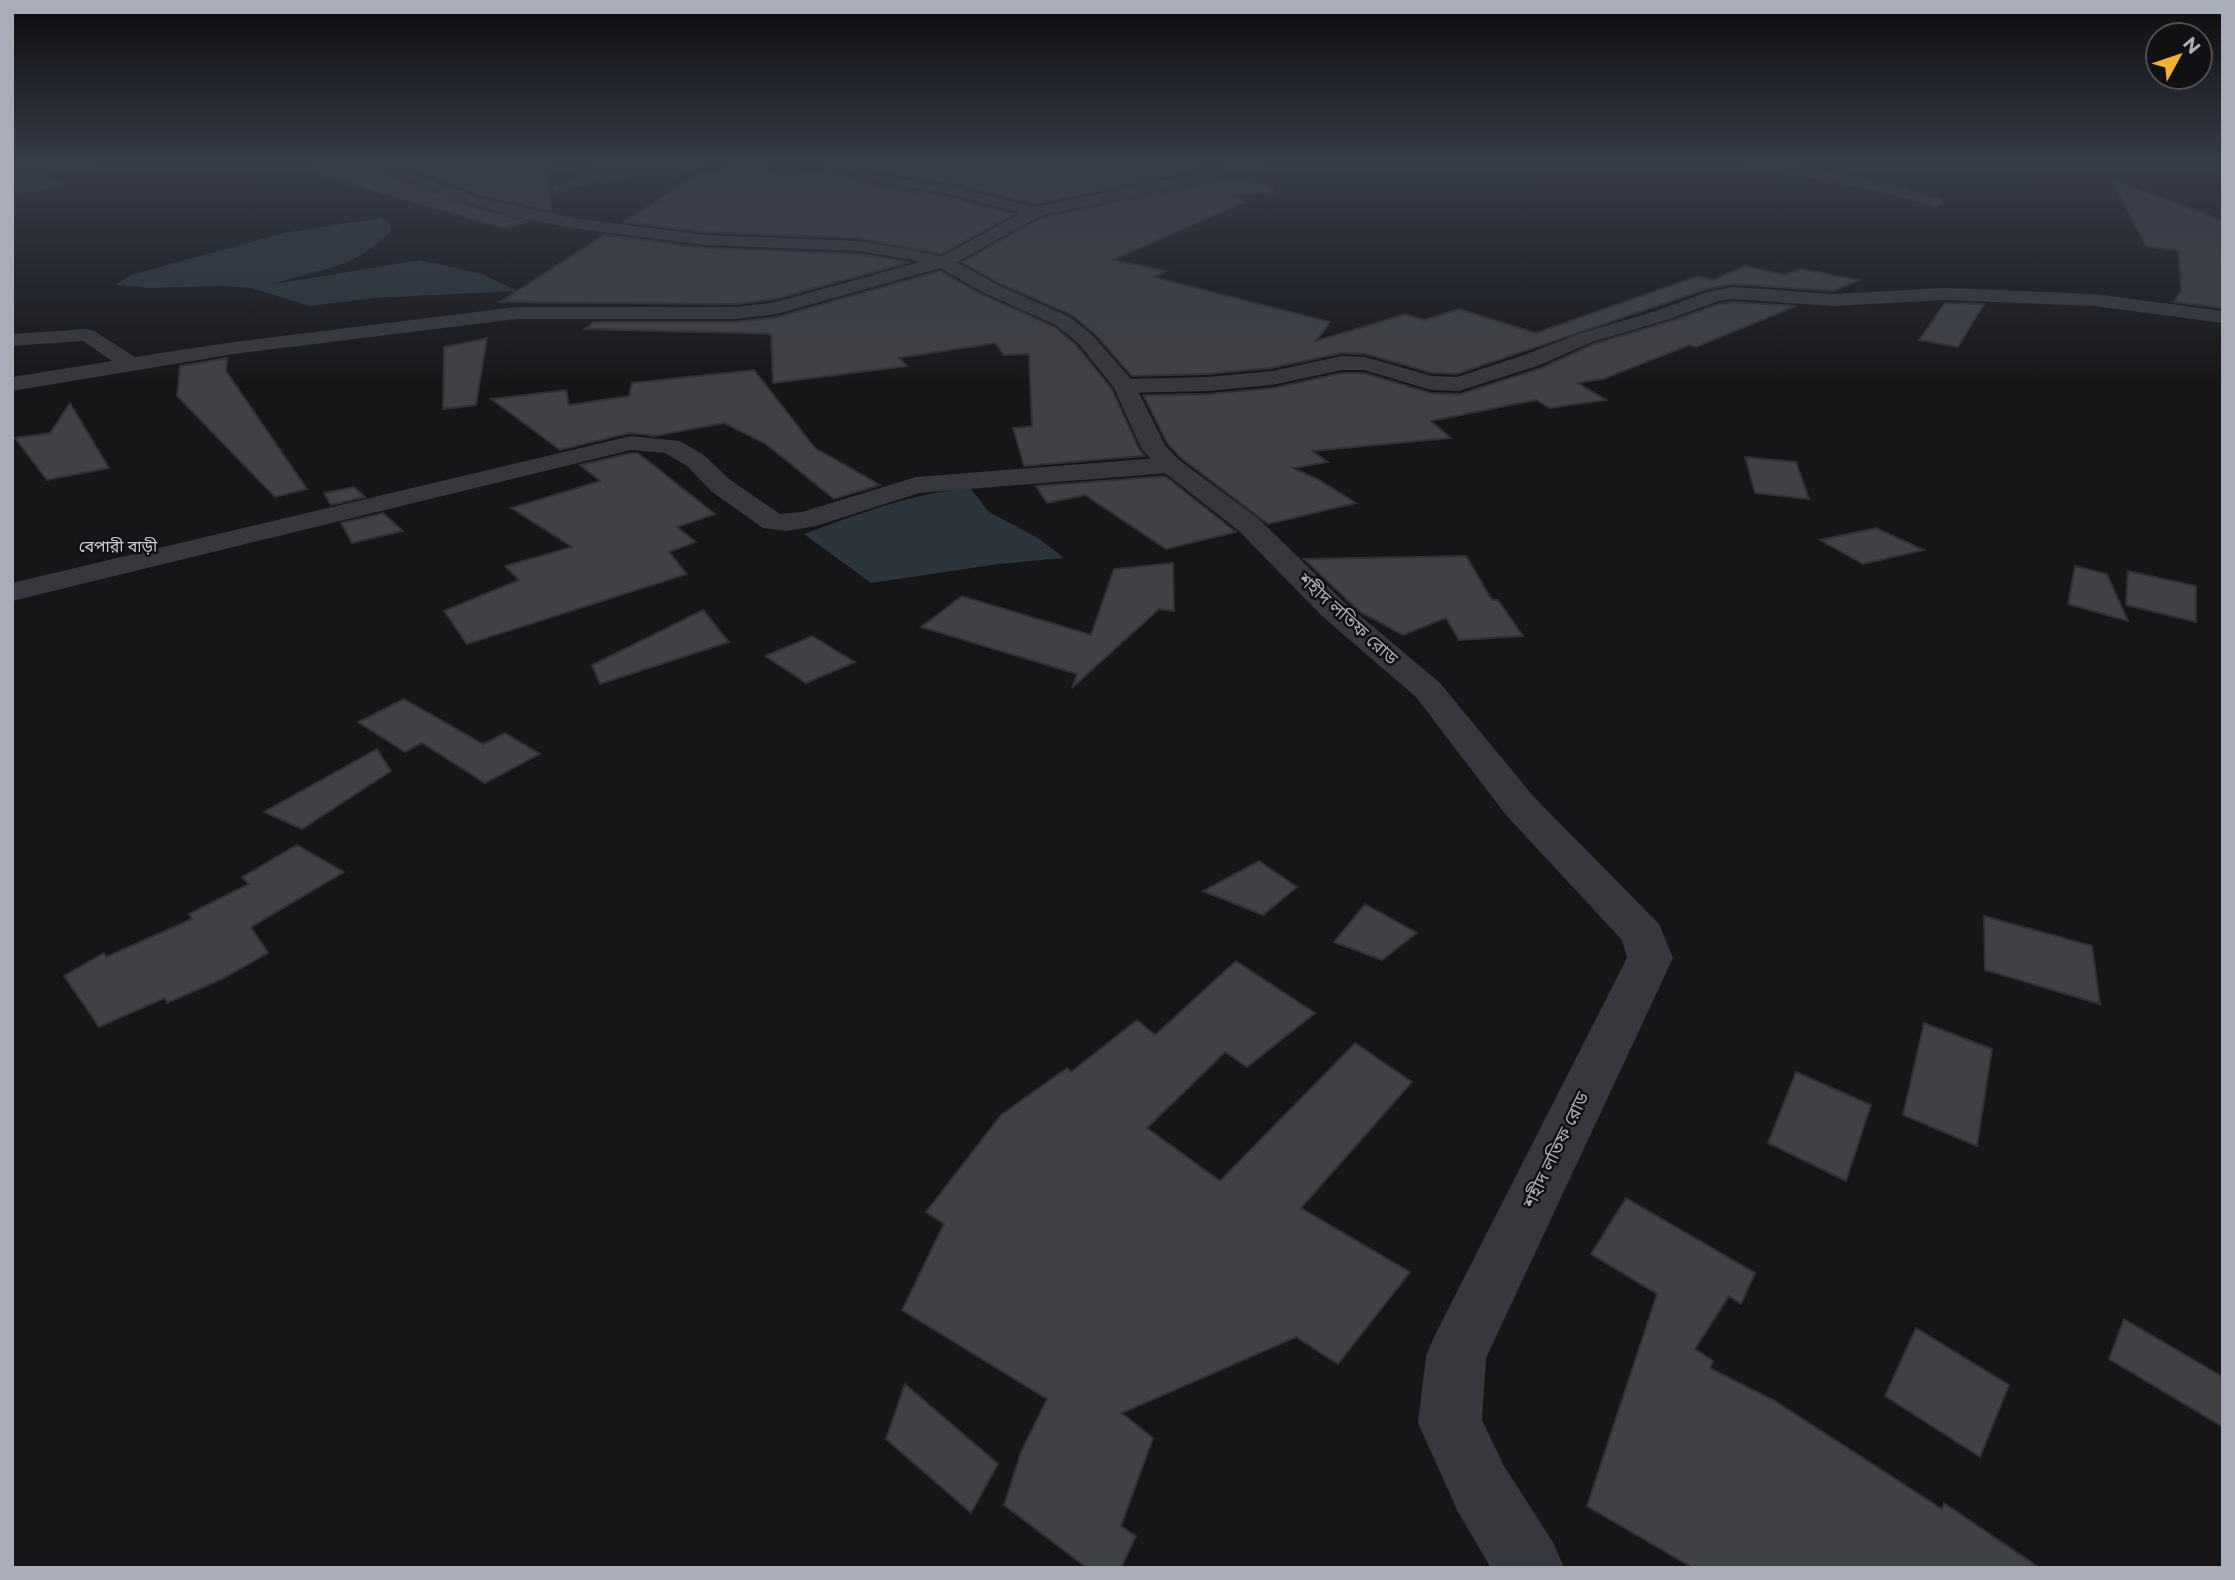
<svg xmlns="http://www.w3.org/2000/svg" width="2235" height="1580" font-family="Montserrat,'Noto Sans Bengali',sans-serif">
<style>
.water{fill:#2c353c}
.building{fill:#404145;stroke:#303034;stroke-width:2}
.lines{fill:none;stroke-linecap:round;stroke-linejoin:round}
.minor{fill:#37383d;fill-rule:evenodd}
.tertiary{fill:#37383d;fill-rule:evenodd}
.labels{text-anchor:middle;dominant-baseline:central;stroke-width:5;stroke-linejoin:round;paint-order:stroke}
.far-neighbourhood-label{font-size:16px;fill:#c9ccd4;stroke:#111113}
.street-label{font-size:18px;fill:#a8adb8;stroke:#111113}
</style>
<rect width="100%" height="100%" fill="#161618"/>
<!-- water -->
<path class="water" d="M12 164H94L47 176 61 182 58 188 12 193Z
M602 164H703C674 184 659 175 628 179 604 181 579 185 556 193L550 186 577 178 589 168Z
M380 218 390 224 391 231C349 272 325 266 275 284L420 260 482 274 517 291 374 298 310 306 251 288 222 286 149 288 115 285 131 275 284 233Z
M970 488 989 512 1038 538 1064 558 998 564 871 583 804 534C861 513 909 494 970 488Z"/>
<!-- building -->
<path class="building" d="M317 164H364L466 205 528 222 503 228 316 174Z
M397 164H548L551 211 478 194Z
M857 164H1179L1201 169 1035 204 946 182 887 174 854 165Z
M754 165 785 176 827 169 884 187 944 196 1014 214 941 254 858 238 705 232 624 222 698 174Z
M1232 177 1272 186V192L1231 196 1244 202 1113 260 1166 271 1153 277 1330 322 1316 341 1406 314 1424 320 1459 309 1536 333 1698 276 1713 280 1745 266 1785 275 1801 269 1859 280 1833 291 1733 284 1707 289 1457 374 1432 373 1366 354 1342 353 1272 368 1208 374 1132 376 1095 334 1072 315 999 283 962 262 1041 218Z
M2111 179 2221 220 2223 308 2174 302 2181 290 2179 251 2146 246Z
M604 235 705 248 858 254 910 262 775 299 736 304 500 302Z
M940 271 983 295 1055 327 1077 346 1112 389 1139 449 1145 456 1024 466 1013 428 1032 426 1029 354 1004 355 995 343 899 358 907 366 773 383 771 334 585 329 593 322H736L777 317Z
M1733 302 1796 306 1696 347 1689 345 1603 379 1578 383 1606 400 1550 408 1536 400 1431 421 1451 438 1312 451 1328 462 1293 468 1319 480 1356 503 1268 524 1181 458 1167 443 1143 395 1208 394 1272 388 1342 373H1364L1431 393 1460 394 1541 368 1593 344 1674 320 1719 304Z
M1945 303 1984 304 1958 347 1919 340Z
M487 338 476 405 443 409 444 347Z
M227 358 226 371 307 489 275 497 177 396 180 366Z
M754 370 815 448 880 485 834 499 766 444 724 423 654 436 630 433 560 450 491 399 566 390 569 405 629 396 632 383Z
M70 403 109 468 47 480 15 438 50 433Z
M631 453H638L715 514 677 527 696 542 669 552 687 574 467 644 444 611 519 580 505 566 572 547 511 508 600 481 580 465Z
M1745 457 1796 462 1809 499 1755 493Z
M1165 476 1236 532 1166 549 1085 495 1047 503 1036 486Z
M354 487 365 497 331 505 324 493Z
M383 513 403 531 352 543 341 523Z
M1876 528 1924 550 1863 564 1820 540Z
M1466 556 1492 600H1498L1523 636 1459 640 1446 618 1403 635 1360 612 1304 559Z
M1173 563 1174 611 1159 609 1072 688 1077 674 921 627 962 596 1091 635 1114 569Z
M2075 566 2107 574 2128 621 2068 604Z
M2128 571 2196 586V622L2126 605Z
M703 610 729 642 600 684 592 665Z
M812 636 855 662 806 683 765 656Z
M404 699 483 744 505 733 540 754 485 783 422 743 405 752 358 722Z
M377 749 391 771 302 829 264 812Z
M297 845 344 872 251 927 268 953 222 979 167 1003 165 998 99 1027 64 976 104 953 106 957 192 919 189 914 249 884 242 877Z
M1259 861 1297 887 1263 915 1203 891Z
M1365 904 1417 933 1382 960 1334 942Z
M1984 916 2092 946 2100 1004 1985 970Z
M1236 961 1315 1013 1247 1067 1225 1052 1147 1128 1220 1181 1355 1043 1412 1082 1301 1208 1410 1272 1338 1364 1296 1337 1122 1413 1153 1438 1121 1526 1136 1536 1121 1568H1087L1004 1505 1021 1452 1047 1399 902 1310 944 1224 926 1212 1001 1115 1067 1068 1071 1072 1137 1020 1155 1035Z
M1924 1023 1992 1049 1977 1146 1903 1115Z
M1796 1072 1871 1105 1846 1181 1768 1143Z
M1626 1198 1755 1273 1741 1304 1729 1296 1695 1349 1713 1361 1710 1368 1775 1401 1942 1509 1944 1503 2040 1568H1693L1587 1506 1657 1294 1591 1254Z
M2124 1319 2223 1377V1427L2109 1359Z
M1916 1328 2009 1385 1980 1457 1885 1396Z
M905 1384 998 1464 971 1513 886 1439Z"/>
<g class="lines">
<!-- minor -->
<path class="minor" d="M819 164H842L886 177 945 185 1035 207 1239 164H1263L1213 180 1040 216 954 264 777 314 736 319H517L234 354 12 391V377L112 361 83 341 12 346V334L87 329 94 331 135 357 234 342 517 307H736L776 302 942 256 1021 213 945 193 885 185Z
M1749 164C1814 164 1879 182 1941 199L1944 202 1936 207 1882 192 1756 168Z
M1733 287 1833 294 1945 288 2094 294 2223 311V323L2094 306 1945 300 1833 306 1733 299 1718 301 1673 318 1592 342 1540 365 1459 391 1431 390 1364 370H1342L1272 385 1208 391 1125 393 1117 391 1114 386 1117 381 1125 379 1208 377 1272 371 1342 356 1365 357 1432 376 1457 377 1524 355 1578 334 1659 310 1707 292Z
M631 436 680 441 705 456 729 479 780 514 802 512 916 477 1170 457 1179 460 1183 465 1179 470 1170 473 919 493 816 526 786 531 763 528 711 491 687 466 665 453 631 450 12 601V583Z"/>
<!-- tertiary -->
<path class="tertiary" d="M366 164H389L477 197 573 218 705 235 858 241 913 250 949 258 998 285 1070 317 1093 336 1133 381 1165 445 1179 460 1259 519 1345 603 1440 683 1534 797 1659 924 1673 958 1486 1358 1482 1420 1504 1466 1554 1544 1564 1568H1491L1458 1512 1418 1423 1426 1356 1435 1335 1627 958 1622 940 1506 815 1416 697 1323 617 1239 531 1161 470 1141 448 1114 388 1079 344 1056 325 984 293 937 266 913 260 858 251 705 245 573 228 515 217 467 203Z"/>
</g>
<!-- sky -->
<linearGradient id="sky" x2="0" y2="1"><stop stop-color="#0c0c0d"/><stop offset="0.42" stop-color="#363c48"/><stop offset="1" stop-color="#363c48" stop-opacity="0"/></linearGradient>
<rect width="2235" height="386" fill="url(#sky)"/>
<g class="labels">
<!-- far-neighbourhood labels -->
<g class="far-neighbourhood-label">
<text x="118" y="546">বেপারী বাড়ী</text>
</g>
<!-- street labels -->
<g class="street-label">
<text transform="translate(1348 619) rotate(42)">শহীদ লতিফ রোড</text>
<text transform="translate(1556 1150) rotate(-64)">শহীদ লতিফ রোড</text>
</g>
</g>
<!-- border -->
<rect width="2235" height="1580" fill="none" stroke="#a8adb8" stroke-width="28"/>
<!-- north arrow -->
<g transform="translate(2179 56) rotate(50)"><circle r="33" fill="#111113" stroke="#4d4f55" stroke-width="2"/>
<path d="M0-5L12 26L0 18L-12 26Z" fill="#f2b134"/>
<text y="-10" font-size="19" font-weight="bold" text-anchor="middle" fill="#a8adb8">N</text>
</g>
</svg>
